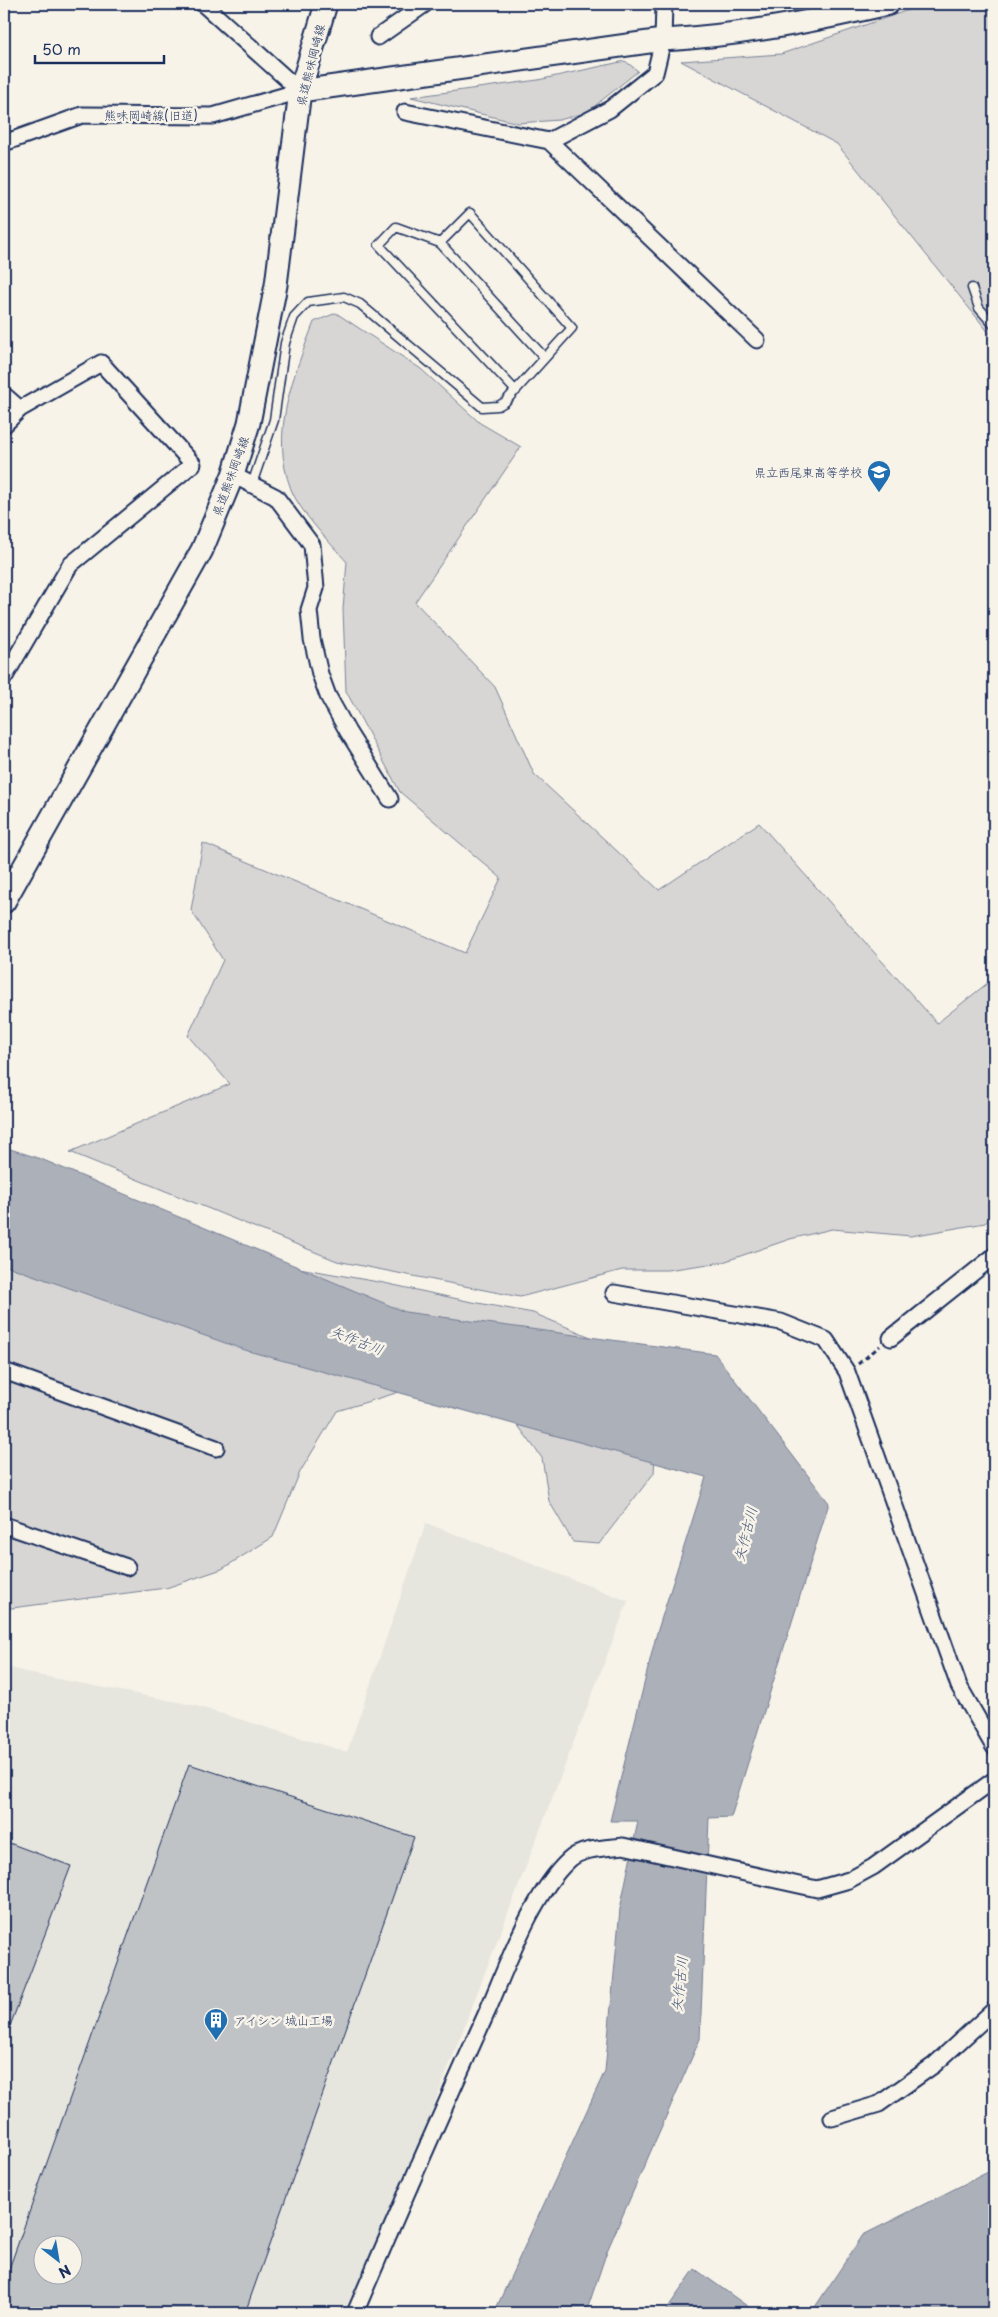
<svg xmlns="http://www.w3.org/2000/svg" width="998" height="2317" font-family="'Playpen Sans','Klee One',sans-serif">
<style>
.built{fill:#e6e5de;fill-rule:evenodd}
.green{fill:#d7d6d4;stroke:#798299}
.water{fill:#acb0b9;stroke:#727c95}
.building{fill:#c0c3c5;stroke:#1b2f5e;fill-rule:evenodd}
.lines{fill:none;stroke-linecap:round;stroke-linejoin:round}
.lane-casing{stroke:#1b2f5e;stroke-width:11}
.street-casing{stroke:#1b2f5e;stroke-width:19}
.secondary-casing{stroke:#1b2f5e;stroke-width:25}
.path{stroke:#1b2f5e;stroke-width:3;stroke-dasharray:5 4;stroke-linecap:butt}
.lane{stroke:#f7f3e8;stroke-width:8}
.street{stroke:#f7f3e8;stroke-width:15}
.secondary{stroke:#f7f3e8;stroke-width:21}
.labels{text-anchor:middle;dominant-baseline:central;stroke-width:5;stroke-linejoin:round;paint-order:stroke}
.street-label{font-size:12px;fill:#1b2f5e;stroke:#f7f3e8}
.poi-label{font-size:12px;fill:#1b2f5e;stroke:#f7f3e8;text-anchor:end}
.water-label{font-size:14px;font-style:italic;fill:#465679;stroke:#f7f3e8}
</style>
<rect width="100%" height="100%" fill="#f7f3e8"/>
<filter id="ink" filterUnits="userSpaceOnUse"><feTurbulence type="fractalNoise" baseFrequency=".02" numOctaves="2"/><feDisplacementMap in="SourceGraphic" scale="10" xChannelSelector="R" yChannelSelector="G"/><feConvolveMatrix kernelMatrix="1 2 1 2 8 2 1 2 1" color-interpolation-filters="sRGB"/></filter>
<g filter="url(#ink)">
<!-- built -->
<path class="built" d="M426 1523 628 1601 354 2313H4V1666L32 1674 193 1705 347 1752ZM42 2244H72V2274H42Z"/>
<!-- green -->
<path class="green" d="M926 4H994V339L837 144 681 61 781 54Z
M625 61 638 71 586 113 559 120 518 123 411 97 538 80Z
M336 313 421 369 480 423 521 447 415 602 495 687 534 774 659 890 759 823 937 1023 994 978V1215L985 1223 911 1236 832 1229 790 1239 723 1262 667 1270H622L520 1297 337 1261 70 1152 230 1084 188 1036 223 960 191 910 203 843 465 953 501 878 400 792 346 691 343 609 347 562C331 544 299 511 291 489 269 433 294 375 314 322Z
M4 1183 203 1251 384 1283 467 1301 533 1313 598 1340 657 1417 654 1473 599 1544 573 1542 549 1501 542 1458 494 1393 419 1386 337 1411 300 1472 273 1537 222 1569 166 1588 4 1609Z"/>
<!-- water -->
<path class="water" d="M4 1147 41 1159 405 1312 715 1354 829 1503 731 1817 709 1818 700 2039 607 2251 586 2313H494L605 2071 620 1909 638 1821H610L656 1636 706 1477 248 1351 4 1265Z
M994 2169V2313H811L863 2235Z
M695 2269 757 2313H664Z"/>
<!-- building -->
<path class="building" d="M189 1764 414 1837 245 2313H4V2283ZM42 2244H72V2274H42Z
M4 1841 71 1866 5 2039H4Z"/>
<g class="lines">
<!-- lane casing -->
<g class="lane-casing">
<path id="lane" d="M440 243 396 227 379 245 516 391
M972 288 979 308 994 325
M252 484 274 420 285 343 294 317 308 302 344 297 360 304 482 407 498 406 505 402 572 328 470 213 440 243 545 358"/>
</g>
<!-- street casing -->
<g class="street-casing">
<path id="street" d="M203 4 300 91
M378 37 425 4
M405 112 549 141 757 340
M549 141 610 109 655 73 663 40 664 4
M4 143 82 115 213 116 300 91
M4 395 20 409
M4 425 20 409 101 363 193 464 70 565 4 678
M233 475 276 497 312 545 316 588 309 610 312 639 320 674 328 696 348 732 390 799
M614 1293 781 1322 826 1340 847 1372 959 1686 994 1747
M891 1338 994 1256
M4 1371 216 1448
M4 1525 127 1567
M832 2118 879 2104 934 2065 994 2010
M355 2313C398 2212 442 2112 487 2012 507 1966 532 1894 569 1860 581 1848 607 1848 623 1846L817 1889 849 1880 873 1867 994 1780"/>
</g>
<!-- secondary casing -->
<g class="secondary-casing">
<path id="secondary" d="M300 91 663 40C739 36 814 21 888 4
M4 902 202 550 233 475 249 423 276 285 300 91 326 4"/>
</g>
<!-- path -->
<path class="path" d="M858 1364 880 1346"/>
<!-- lane -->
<use href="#lane" class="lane"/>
<!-- street -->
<use href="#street" class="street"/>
<!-- secondary -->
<use href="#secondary" class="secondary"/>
</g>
</g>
<!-- icons -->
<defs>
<g id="school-pin" transform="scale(1.25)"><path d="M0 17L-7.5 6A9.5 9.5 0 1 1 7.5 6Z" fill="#1f6fb2" stroke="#f7f3e8"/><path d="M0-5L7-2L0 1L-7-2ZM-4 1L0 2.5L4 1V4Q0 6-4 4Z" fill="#fff"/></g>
<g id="building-pin" transform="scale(1.25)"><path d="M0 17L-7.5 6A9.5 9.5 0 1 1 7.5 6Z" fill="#1f6fb2" stroke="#f7f3e8"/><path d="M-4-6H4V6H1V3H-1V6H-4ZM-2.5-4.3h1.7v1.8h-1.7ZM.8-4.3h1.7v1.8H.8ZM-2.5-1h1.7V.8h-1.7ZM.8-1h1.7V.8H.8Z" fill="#fff"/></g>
</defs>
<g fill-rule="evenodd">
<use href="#school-pin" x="879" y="472"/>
<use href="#building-pin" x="216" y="2020"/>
</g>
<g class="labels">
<!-- street labels -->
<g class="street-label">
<text transform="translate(310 65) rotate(-76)">県道熊味岡崎線</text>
<text x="151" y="115">熊味岡崎線(旧道)</text>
<text transform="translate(230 476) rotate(-70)">県道熊味岡崎線</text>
</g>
<!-- poi labels -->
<g class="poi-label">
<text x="862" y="472">県立西尾東高等学校</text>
<text x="234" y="2020" text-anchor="start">アイシン 城山工場</text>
</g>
<!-- water labels -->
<g class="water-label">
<text transform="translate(357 1340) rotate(21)">矢作古川</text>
<text transform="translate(745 1534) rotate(-76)">矢作古川</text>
<text transform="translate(679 1984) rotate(-84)">矢作古川</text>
</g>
</g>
<!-- margin -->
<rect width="998" height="2317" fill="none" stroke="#f7f3e8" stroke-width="20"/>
<rect x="10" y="10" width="978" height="2297" fill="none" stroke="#1b2f5e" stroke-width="2" filter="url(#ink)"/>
<!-- north arrow -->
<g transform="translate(58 2260) rotate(149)"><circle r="24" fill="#f7f3e8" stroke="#9fa5b1"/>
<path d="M0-4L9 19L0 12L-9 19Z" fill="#1f6fb2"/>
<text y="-8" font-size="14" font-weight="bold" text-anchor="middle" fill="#1b2f5e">N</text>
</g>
<!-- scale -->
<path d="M35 55v8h129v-8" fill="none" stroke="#1b2f5e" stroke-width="2.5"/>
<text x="42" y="55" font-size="15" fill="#1b2f5e" stroke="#f7f3e8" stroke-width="4" paint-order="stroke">50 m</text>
</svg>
